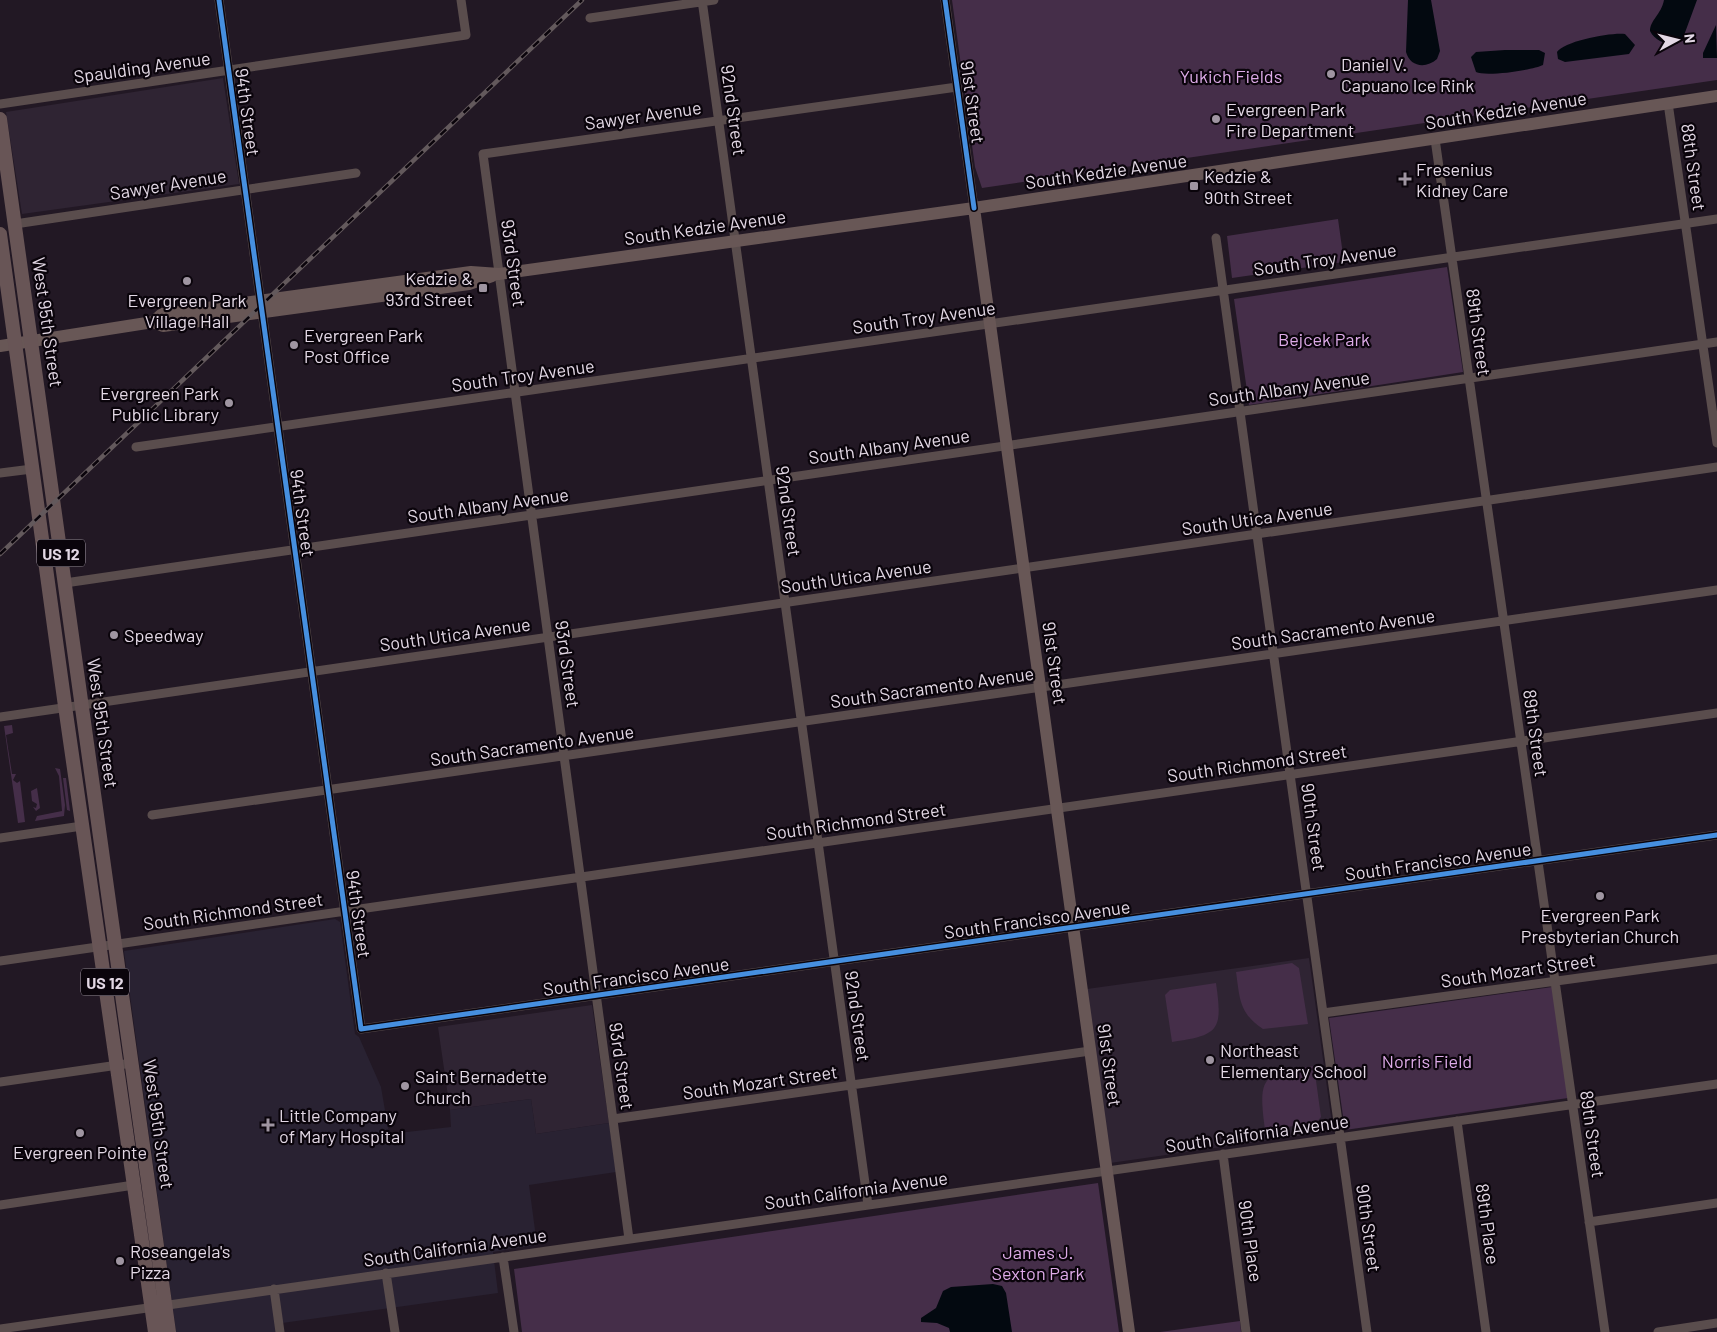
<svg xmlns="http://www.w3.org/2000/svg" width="1717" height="1332" font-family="Barlow,sans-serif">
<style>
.education{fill:#2f2433}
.medical{fill:#292232}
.green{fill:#452e49}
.water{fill:#030910}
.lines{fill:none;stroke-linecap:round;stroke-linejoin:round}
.street{stroke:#5a4d4d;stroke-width:9}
.secondary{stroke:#685756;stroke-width:12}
.primary{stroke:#685556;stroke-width:14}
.rail-casing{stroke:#63595c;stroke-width:4.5}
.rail{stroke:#0a040b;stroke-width:2.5;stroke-dasharray:8;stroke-linecap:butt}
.cycleway-casing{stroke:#0a040b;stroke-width:8}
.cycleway{stroke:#468fdf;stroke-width:5}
.poi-dot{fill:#9f95a1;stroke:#0a040b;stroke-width:2}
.labels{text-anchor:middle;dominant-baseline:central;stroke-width:4.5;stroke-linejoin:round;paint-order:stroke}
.shield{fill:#0a040b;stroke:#a298a4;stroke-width:1}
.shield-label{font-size:16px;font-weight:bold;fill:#e3d8e5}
.poi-label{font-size:18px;fill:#e3d8e5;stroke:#0a040b;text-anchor:start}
.street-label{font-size:18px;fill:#e3d8e5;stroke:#0a040b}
.park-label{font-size:18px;fill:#deabe8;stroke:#0a040b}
</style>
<rect width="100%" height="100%" fill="#221824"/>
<!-- education -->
<path class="education" d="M223 78 239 184 22 214 6 112Z
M1309 958 1333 1131 1110 1163 1087 989Z
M592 1005 609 1123 536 1134 531 1099 450 1110 438 1027Z"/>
<!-- medical -->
<path class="medical" d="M335 919 340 922 355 1034 359 1037 381 1087 389 1134 451 1127 450 1110 531 1099 536 1134 609 1123 616 1172 529 1185 537 1245 493 1252 498 1293 275 1324 276 1332H176L124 951Z"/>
<!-- green -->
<path class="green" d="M952 0H1717V80L982 188 975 167Z
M1338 219 1344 262 1232 278 1227 236Z
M1447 267 1463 372 1249 405 1234 299Z
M12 725 13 733 6 735 12 774H16L13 780 17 783 20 781 25 822 18 823 4 726Z
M55 768 60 769 65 805 64 816 35 821 37 816 62 811 59 776Z
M63 778H66L70 811 67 810Z
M37 788 40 808 36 811 33 807 36 808 37 804 32 801 31 791Z
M1292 963 1299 968 1308 1024 1263 1029C1239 1013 1240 999 1236 972Z
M1216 983C1223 1031 1219 1035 1172 1042L1165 995 1170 990Z
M1552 987 1568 1098 1345 1130 1329 1018Z
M1314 1066 1321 1117 1316 1123 1265 1130C1258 1077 1261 1073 1314 1066Z
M1098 1183 1119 1332H522L514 1269Z
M1240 1321 1241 1332H1160Z"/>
<!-- water -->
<path class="water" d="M1408 0H1431L1440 51 1437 59C1426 69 1410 67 1406 52Z
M1664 0H1697L1683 38 1677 44C1666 45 1655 41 1650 31 1650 20 1661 15 1664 0Z
M1716 25 1717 58H1703V53Z
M1625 34 1635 45 1629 54 1565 62 1558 59 1557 52C1564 41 1612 32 1625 34Z
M1505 50H1539L1545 53 1543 65C1533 70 1486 77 1476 72L1471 57 1476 52Z
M993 1284 1002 1286 1006 1293 1012 1332H950L949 1328 937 1323 921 1322V1318L936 1308 943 1291 951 1287Z"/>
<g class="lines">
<!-- street -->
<path class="street" d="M219 0 361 1029 1717 835
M702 0 868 1205
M945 0 974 208
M590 18 714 0
M1668 103 1717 443
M0 104 466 35 461 0
M1435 139 1605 1332
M15 224 356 173
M1216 238 1367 1332
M136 447 1717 219
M0 473 32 469
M65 583 1717 342
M0 717 1717 467
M152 815 1717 590
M0 838 82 826
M0 961 1717 713
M1323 1013 1717 959
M0 1082 132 1063
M613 1119 1090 1051
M1457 1121 1486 1332
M1223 1154 1246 1332
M0 1205 134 1185
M1589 1222 1717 1203
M629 1239 483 154 957 87
M503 1257 514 1332
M386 1273 395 1332
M274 1289 280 1332
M0 1329 1717 1084
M1658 1332 1717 1323"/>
<!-- secondary -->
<path class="secondary" d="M974 208 1129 1332
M153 322 163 326 469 284 492 276
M0 346 153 322 162 314 471 272 499 274 974 208 1717 96"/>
<!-- primary -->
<path class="primary" d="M0 119 169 1332
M0 234 65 706 155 1332"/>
<!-- rail casing -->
<g class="rail-casing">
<path id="rail" d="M0 554 582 0"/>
</g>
<!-- rail -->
<use href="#rail" class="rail"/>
<!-- cycleway casing -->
<g class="cycleway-casing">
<path id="cycleway" d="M219 0 361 1029 1717 835
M945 0 974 208"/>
</g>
<!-- cycleway -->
<use href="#cycleway" class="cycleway"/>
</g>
<!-- markers -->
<g class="poi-dot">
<circle cx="1331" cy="74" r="5"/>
<circle cx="1216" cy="119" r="5"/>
<path d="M1402.5 171.5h5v5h5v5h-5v5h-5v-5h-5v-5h5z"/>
<rect x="1189" y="181" width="10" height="10" rx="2.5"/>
<circle cx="187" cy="281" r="5"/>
<rect x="478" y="283" width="10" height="10" rx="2.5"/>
<circle cx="294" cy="345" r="5"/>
<circle cx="229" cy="403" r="5"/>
<circle cx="114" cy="635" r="5"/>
<circle cx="1600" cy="896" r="5"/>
<circle cx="1210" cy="1060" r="5"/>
<circle cx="405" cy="1086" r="5"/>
<path d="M265.5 1117.5h5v5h5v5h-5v5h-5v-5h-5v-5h5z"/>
<circle cx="80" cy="1133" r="5"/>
<circle cx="120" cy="1261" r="5"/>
</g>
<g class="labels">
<!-- shield labels -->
<g class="shield">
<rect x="37" y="539.5" width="48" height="27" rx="4"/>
<rect x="81" y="968.5" width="48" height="27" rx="4"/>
</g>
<g class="shield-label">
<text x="61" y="553">US 12</text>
<text x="105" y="982">US 12</text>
</g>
<!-- poi labels -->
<g class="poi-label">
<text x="1341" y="64">Daniel V.<tspan x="1341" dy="21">Capuano Ice Rink</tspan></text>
<text x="1226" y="109">Evergreen Park<tspan x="1226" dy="21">Fire Department</tspan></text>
<text x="1416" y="169">Fresenius<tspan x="1416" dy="21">Kidney Care</tspan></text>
<text x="1204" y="176">Kedzie &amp;<tspan x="1204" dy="21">90th Street</tspan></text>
<text x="473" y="278" text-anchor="end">Kedzie &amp;<tspan x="473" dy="21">93rd Street</tspan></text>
<text x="187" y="300" text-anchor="middle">Evergreen Park<tspan x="187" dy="21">Village Hall</tspan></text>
<text x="304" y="335">Evergreen Park<tspan x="304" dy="21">Post Office</tspan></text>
<text x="219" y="393" text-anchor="end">Evergreen Park<tspan x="219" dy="21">Public Library</tspan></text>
<text x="124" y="635">Speedway</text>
<text x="1600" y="915" text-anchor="middle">Evergreen Park<tspan x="1600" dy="21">Presbyterian Church</tspan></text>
<text x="1220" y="1050">Northeast<tspan x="1220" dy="21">Elementary School</tspan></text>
<text x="415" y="1076">Saint Bernadette<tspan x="415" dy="21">Church</tspan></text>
<text x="279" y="1115">Little Company<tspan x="279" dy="21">of Mary Hospital</tspan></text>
<text x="80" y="1152" text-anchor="middle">Evergreen Pointe</text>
<text x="130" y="1251">Roseangela's<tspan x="130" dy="21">Pizza</tspan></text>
</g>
<!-- street labels -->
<g class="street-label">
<text transform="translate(142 67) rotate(-8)">Spaulding Avenue</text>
<text transform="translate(973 102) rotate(82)">91st Street</text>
<text transform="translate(734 110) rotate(82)">92nd Street</text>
<text transform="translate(1506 110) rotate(-9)">South Kedzie Avenue</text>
<text transform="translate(248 112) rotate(82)">94th Street</text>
<text transform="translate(643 115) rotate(-8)">Sawyer Avenue</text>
<text transform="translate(1694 167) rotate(82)">88th Street</text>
<text transform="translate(1106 171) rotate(-8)">South Kedzie Avenue</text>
<text transform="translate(168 184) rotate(-9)">Sawyer Avenue</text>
<text transform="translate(705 227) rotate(-8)">South Kedzie Avenue</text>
<text transform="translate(1325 259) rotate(-8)">South Troy Avenue</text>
<text transform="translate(514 263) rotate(82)">93rd Street</text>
<text transform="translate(924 317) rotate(-8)">South Troy Avenue</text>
<text transform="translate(48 322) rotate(82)">West 95th Street</text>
<text transform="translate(1479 332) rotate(82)">89th Street</text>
<text transform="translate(523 375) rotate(-8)">South Troy Avenue</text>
<text transform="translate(1289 388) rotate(-8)">South Albany Avenue</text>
<text transform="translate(889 446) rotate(-8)">South Albany Avenue</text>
<text transform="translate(488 505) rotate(-8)">South Albany Avenue</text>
<text transform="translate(789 511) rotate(82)">92nd Street</text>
<text transform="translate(303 513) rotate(82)">94th Street</text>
<text transform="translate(1257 518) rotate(-8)">South Utica Avenue</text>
<text transform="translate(856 576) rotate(-8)">South Utica Avenue</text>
<text transform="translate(1333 629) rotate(-8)">South Sacramento Avenue</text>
<text transform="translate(455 634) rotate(-8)">South Utica Avenue</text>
<text transform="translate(1055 663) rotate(82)">91st Street</text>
<text transform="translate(568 664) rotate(82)">93rd Street</text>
<text transform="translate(932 687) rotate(-8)">South Sacramento Avenue</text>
<text transform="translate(103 723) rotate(82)">West 95th Street</text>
<text transform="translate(1536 733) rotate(82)">89th Street</text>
<text transform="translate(532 745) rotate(-8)">South Sacramento Avenue</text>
<text transform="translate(1257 763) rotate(-8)">South Richmond Street</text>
<text transform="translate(856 821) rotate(-8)">South Richmond Street</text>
<text transform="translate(1314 827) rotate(82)">90th Street</text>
<text transform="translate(1438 861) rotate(-8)">South Francisco Avenue</text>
<text transform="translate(233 911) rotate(-8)">South Richmond Street</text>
<text transform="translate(359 914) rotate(82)">94th Street</text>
<text transform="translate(1037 919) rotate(-8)">South Francisco Avenue</text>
<text transform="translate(1518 970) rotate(-8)">South Mozart Street</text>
<text transform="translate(636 976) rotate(-8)">South Francisco Avenue</text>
<text transform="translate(858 1016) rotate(82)">92nd Street</text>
<text transform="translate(1110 1065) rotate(82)">91st Street</text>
<text transform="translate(622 1066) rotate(82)">93rd Street</text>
<text transform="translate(760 1082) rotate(-8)">South Mozart Street</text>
<text transform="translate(159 1124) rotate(82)">West 95th Street</text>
<text transform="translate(1257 1133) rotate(-8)">South California Avenue</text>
<text transform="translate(1593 1134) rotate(82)">89th Street</text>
<text transform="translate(856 1190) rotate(-8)">South California Avenue</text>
<text transform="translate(1488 1224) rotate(82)">89th Place</text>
<text transform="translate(1369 1228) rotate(82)">90th Street</text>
<text transform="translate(1251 1241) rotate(82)">90th Place</text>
<text transform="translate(455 1247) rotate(-8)">South California Avenue</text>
</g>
<!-- park labels -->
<g class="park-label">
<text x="1231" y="76">Yukich Fields</text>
<text x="1324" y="339">Bejcek Park</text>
<text x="1427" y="1061">Norris Field</text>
<text x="1038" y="1252">James J.<tspan x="1038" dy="21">Sexton Park</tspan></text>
</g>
</g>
<!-- north arrow -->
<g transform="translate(1677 40) rotate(83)" stroke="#0a040b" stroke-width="4" paint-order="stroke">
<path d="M0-4L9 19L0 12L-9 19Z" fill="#e3d8e5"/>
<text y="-8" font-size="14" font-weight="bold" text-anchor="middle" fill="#e3d8e5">N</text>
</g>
</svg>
